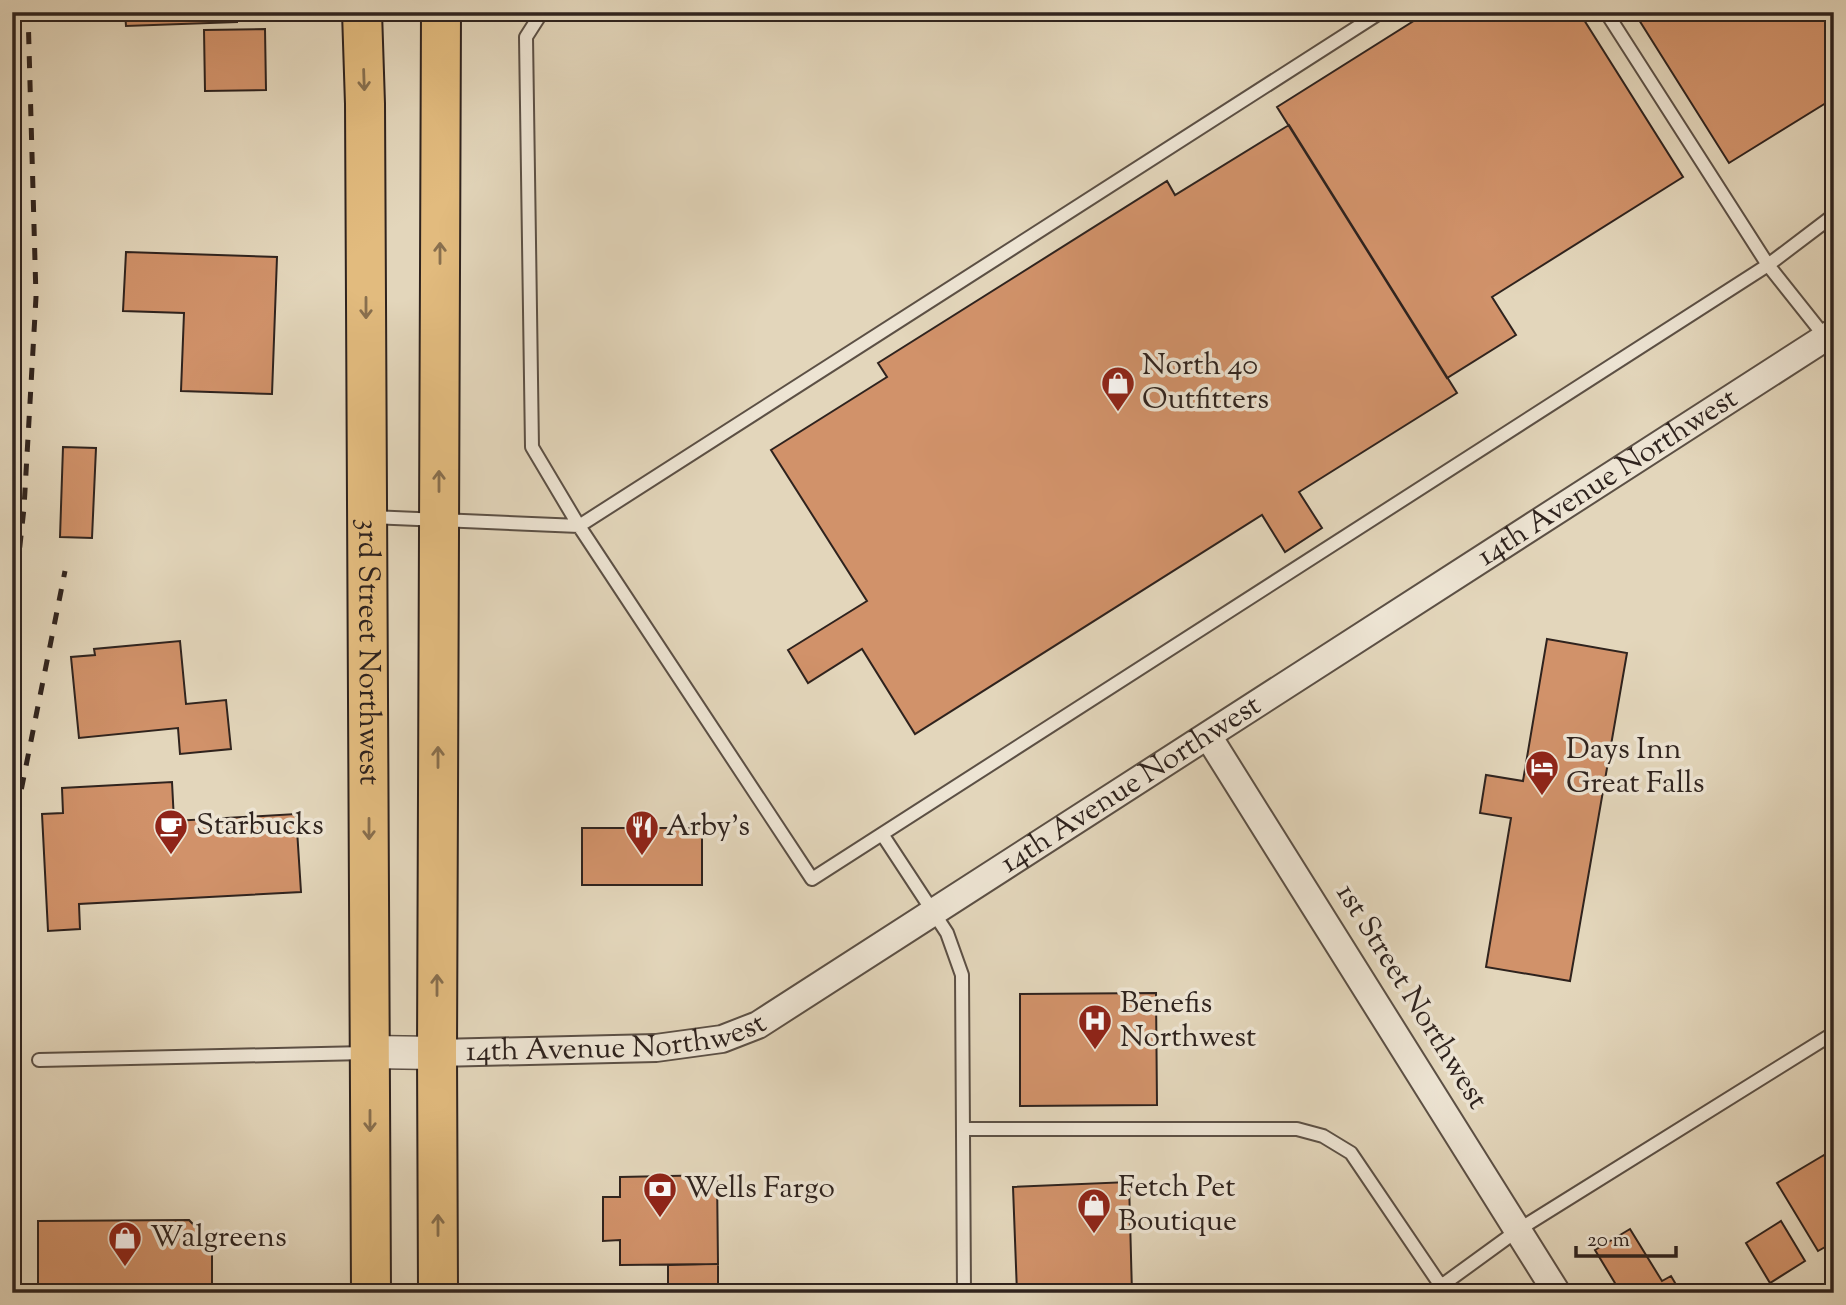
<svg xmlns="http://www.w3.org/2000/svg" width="1846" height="1305" font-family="'Sorts Mill Goudy',serif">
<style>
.building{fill:#d1926a;stroke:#2f231e;stroke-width:2}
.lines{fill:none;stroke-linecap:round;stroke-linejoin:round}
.service-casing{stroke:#5c5045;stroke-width:16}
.minor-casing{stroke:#5c5045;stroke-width:30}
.tertiary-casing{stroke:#5c5045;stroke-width:35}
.trunk-casing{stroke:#2f231e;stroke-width:42}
.service{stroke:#ede4d3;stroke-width:12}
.minor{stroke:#ede4d3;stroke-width:26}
.tertiary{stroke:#ede4d3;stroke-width:32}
.trunk{stroke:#e2bb7e;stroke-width:38}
.rail{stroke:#2f231e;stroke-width:5;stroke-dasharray:12 12;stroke-linecap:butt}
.oneway{stroke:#886f4e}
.labels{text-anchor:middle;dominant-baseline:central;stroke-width:7;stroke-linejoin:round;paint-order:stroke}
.poi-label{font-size:30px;fill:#2f231e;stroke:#ede4d3;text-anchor:start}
.street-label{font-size:30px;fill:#2f231e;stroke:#ede4d3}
</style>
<rect width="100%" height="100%" fill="#e3d6bb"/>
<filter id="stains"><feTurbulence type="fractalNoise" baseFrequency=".00286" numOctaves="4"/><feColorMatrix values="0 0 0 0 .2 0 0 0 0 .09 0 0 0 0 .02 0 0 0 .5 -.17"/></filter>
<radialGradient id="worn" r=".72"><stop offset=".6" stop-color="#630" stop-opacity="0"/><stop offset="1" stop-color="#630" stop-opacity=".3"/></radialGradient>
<!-- building -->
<path class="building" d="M125 12H237V22L126 26Z
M1428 12H1579L1683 177 1492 297 1516 335 1447 378 1277 107Z
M1634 12H1834V98L1729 163Z
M265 29 266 90 205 91 204 30Z
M1289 125 1457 393 1299 492 1322 528 1285 552 1262 515 915 734 862 649 808 683 788 650 867 601 771 450 887 377 878 363 1167 181 1175 195Z
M126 252 277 257 272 394 181 391 184 313 123 311Z
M63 447 96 448 92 538 60 537Z
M1547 639 1627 653 1570 981 1486 967 1511 818 1480 813 1486 775 1523 781Z
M180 641 186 704 226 700 231 749 180 754 178 728 79 738 71 657 95 655 94 649Z
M172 782 174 821 296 814 301 892 79 904 80 929 48 931 42 814 63 813 62 788Z
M582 828H702V885H582Z
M1156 993 1157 1105 1020 1106V994Z
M1824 1155 1834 1170V1242L1818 1251 1777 1183Z
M717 1175 718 1264 620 1265V1240L603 1241V1197H620V1177Z
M1129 1182 1132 1293H1017L1013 1187Z
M189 1220 212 1244V1293H38V1221Z
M1781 1221 1805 1261 1770 1283 1746 1243Z
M1630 1229 1662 1281 1671 1276 1681 1293H1621L1595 1250Z
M718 1264V1293H668V1265Z"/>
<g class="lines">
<!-- service casing -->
<g class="service-casing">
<path id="service" d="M542 12 526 37 532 447 579 526 812 879 1768 265 1834 215
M1606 12 1768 265 1826 338
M371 517 579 526 1381 12
M882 834 947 933 962 975 964 1293
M39 1060 366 1053
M963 1129H1297L1323 1136 1351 1153 1441 1286
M728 1293 756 1292
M1436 1293 1441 1286 1518 1230 1834 1033"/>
</g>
<!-- minor casing -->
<g class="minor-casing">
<g id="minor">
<path d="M1208 736 1557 1293"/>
<path id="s1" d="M437 1053 656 1048 722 1039 758 1025 1834 332"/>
</g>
</g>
<!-- tertiary casing -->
<g class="tertiary-casing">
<path id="tertiary" d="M370 1052 437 1053"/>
</g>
<!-- trunk casing -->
<g class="trunk-casing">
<g id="trunk">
<path id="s2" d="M362 12 365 104 371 1293"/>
<path d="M438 1293 437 1053 441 12"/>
</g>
</g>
<!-- service -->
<use href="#service" class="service"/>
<!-- minor -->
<use href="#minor" class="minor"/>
<!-- tertiary -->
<use href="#tertiary" class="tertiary"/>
<!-- trunk -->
<use href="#trunk" class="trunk"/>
<!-- rail -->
<path class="rail" d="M12 619 24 508 36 297 28 12
M12 836 65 571"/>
</g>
<!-- one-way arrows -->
<defs><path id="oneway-shaft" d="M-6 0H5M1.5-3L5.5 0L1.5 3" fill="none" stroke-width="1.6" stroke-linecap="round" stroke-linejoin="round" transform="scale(1.75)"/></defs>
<g class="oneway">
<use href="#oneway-shaft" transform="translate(364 80) rotate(88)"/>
<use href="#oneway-shaft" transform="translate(440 253) rotate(-90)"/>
<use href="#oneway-shaft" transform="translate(366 308) rotate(90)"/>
<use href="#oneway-shaft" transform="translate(439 481) rotate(-90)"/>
<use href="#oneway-shaft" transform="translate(438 757) rotate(-90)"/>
<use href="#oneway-shaft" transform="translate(369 829) rotate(90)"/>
<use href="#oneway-shaft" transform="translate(437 985) rotate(-90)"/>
<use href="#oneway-shaft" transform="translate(370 1121) rotate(90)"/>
<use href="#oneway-shaft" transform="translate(438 1225) rotate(-90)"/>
</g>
<!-- icons -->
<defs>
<g id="shop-pin" transform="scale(1.75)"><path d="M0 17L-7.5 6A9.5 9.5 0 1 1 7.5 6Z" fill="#8f2418" stroke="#ede4d3"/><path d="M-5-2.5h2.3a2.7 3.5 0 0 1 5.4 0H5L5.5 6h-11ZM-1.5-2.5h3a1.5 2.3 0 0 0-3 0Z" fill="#fff"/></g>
<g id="hotel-pin" transform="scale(1.75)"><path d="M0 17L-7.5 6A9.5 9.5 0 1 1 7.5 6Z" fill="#8f2418" stroke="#ede4d3"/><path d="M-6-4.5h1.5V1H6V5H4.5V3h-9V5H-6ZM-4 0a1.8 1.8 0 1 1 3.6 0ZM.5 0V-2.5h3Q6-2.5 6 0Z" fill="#fff"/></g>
<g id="cafe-pin" transform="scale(1.75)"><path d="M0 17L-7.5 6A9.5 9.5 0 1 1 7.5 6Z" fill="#8f2418" stroke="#ede4d3"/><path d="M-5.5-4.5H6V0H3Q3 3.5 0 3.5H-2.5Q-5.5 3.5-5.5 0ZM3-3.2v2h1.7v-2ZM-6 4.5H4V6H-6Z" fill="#fff"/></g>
<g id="restaurant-pin" transform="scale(1.75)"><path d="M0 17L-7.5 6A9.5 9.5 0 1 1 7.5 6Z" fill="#8f2418" stroke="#ede4d3"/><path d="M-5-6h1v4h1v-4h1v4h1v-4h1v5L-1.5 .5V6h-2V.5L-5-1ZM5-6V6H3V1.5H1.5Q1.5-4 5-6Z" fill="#fff"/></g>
<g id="hospital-pin" transform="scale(1.75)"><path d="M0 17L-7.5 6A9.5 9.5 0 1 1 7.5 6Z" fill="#8f2418" stroke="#ede4d3"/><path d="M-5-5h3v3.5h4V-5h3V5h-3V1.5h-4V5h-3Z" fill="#fff"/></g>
<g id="bank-pin" transform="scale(1.75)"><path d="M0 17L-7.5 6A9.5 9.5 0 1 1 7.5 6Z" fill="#8f2418" stroke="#ede4d3"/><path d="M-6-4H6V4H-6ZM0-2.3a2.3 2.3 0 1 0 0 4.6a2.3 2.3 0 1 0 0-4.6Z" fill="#fff"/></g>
</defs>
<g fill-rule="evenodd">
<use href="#shop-pin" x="1118" y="383"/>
<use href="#hotel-pin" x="1542" y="767"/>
<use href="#cafe-pin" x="171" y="826"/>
<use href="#restaurant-pin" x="642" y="827"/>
<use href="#hospital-pin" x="1095" y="1021"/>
<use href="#bank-pin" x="660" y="1189"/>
<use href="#shop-pin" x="1094" y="1205"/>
<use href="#shop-pin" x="125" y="1238"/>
</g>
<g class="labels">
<!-- poi labels -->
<g class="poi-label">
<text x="1142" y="366">North 40<tspan x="1142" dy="34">Outfitters</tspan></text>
<text x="1566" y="750">Days Inn<tspan x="1566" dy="34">Great Falls</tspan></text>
<text x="196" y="826">Starbucks</text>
<text x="666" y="827">Arby's</text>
<text x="1120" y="1004">Benefis<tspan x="1120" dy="34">Northwest</tspan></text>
<text x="1118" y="1188">Fetch Pet<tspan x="1118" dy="34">Boutique</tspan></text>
<text x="684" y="1189">Wells Fargo</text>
<text x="150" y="1238">Walgreens</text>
</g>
<!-- street labels -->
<g class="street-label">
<text stroke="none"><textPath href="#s1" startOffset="1335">14th Avenue Northwest</textPath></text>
<text stroke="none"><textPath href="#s2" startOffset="640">3rd Street Northwest</textPath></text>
<text stroke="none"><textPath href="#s1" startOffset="768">14th Avenue Northwest</textPath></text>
<text transform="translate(1411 997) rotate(58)">1st Street Northwest</text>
<text stroke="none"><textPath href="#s1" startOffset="180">14th Avenue Northwest</textPath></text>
</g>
</g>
<!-- margin -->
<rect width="1846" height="1305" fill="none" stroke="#e3d6bb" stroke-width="42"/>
<rect x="14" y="14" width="1818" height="1277" fill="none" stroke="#2f231e" stroke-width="3.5"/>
<rect x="21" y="21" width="1804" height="1263" fill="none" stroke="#2f231e" stroke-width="2"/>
<!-- scale -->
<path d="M1576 1246v10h100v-10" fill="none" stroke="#2f231e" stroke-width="3.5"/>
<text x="1587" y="1246" font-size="21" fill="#2f231e" stroke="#ede4d3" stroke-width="5" paint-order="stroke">20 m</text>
<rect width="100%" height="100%" filter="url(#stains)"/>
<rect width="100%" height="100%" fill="url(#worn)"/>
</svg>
